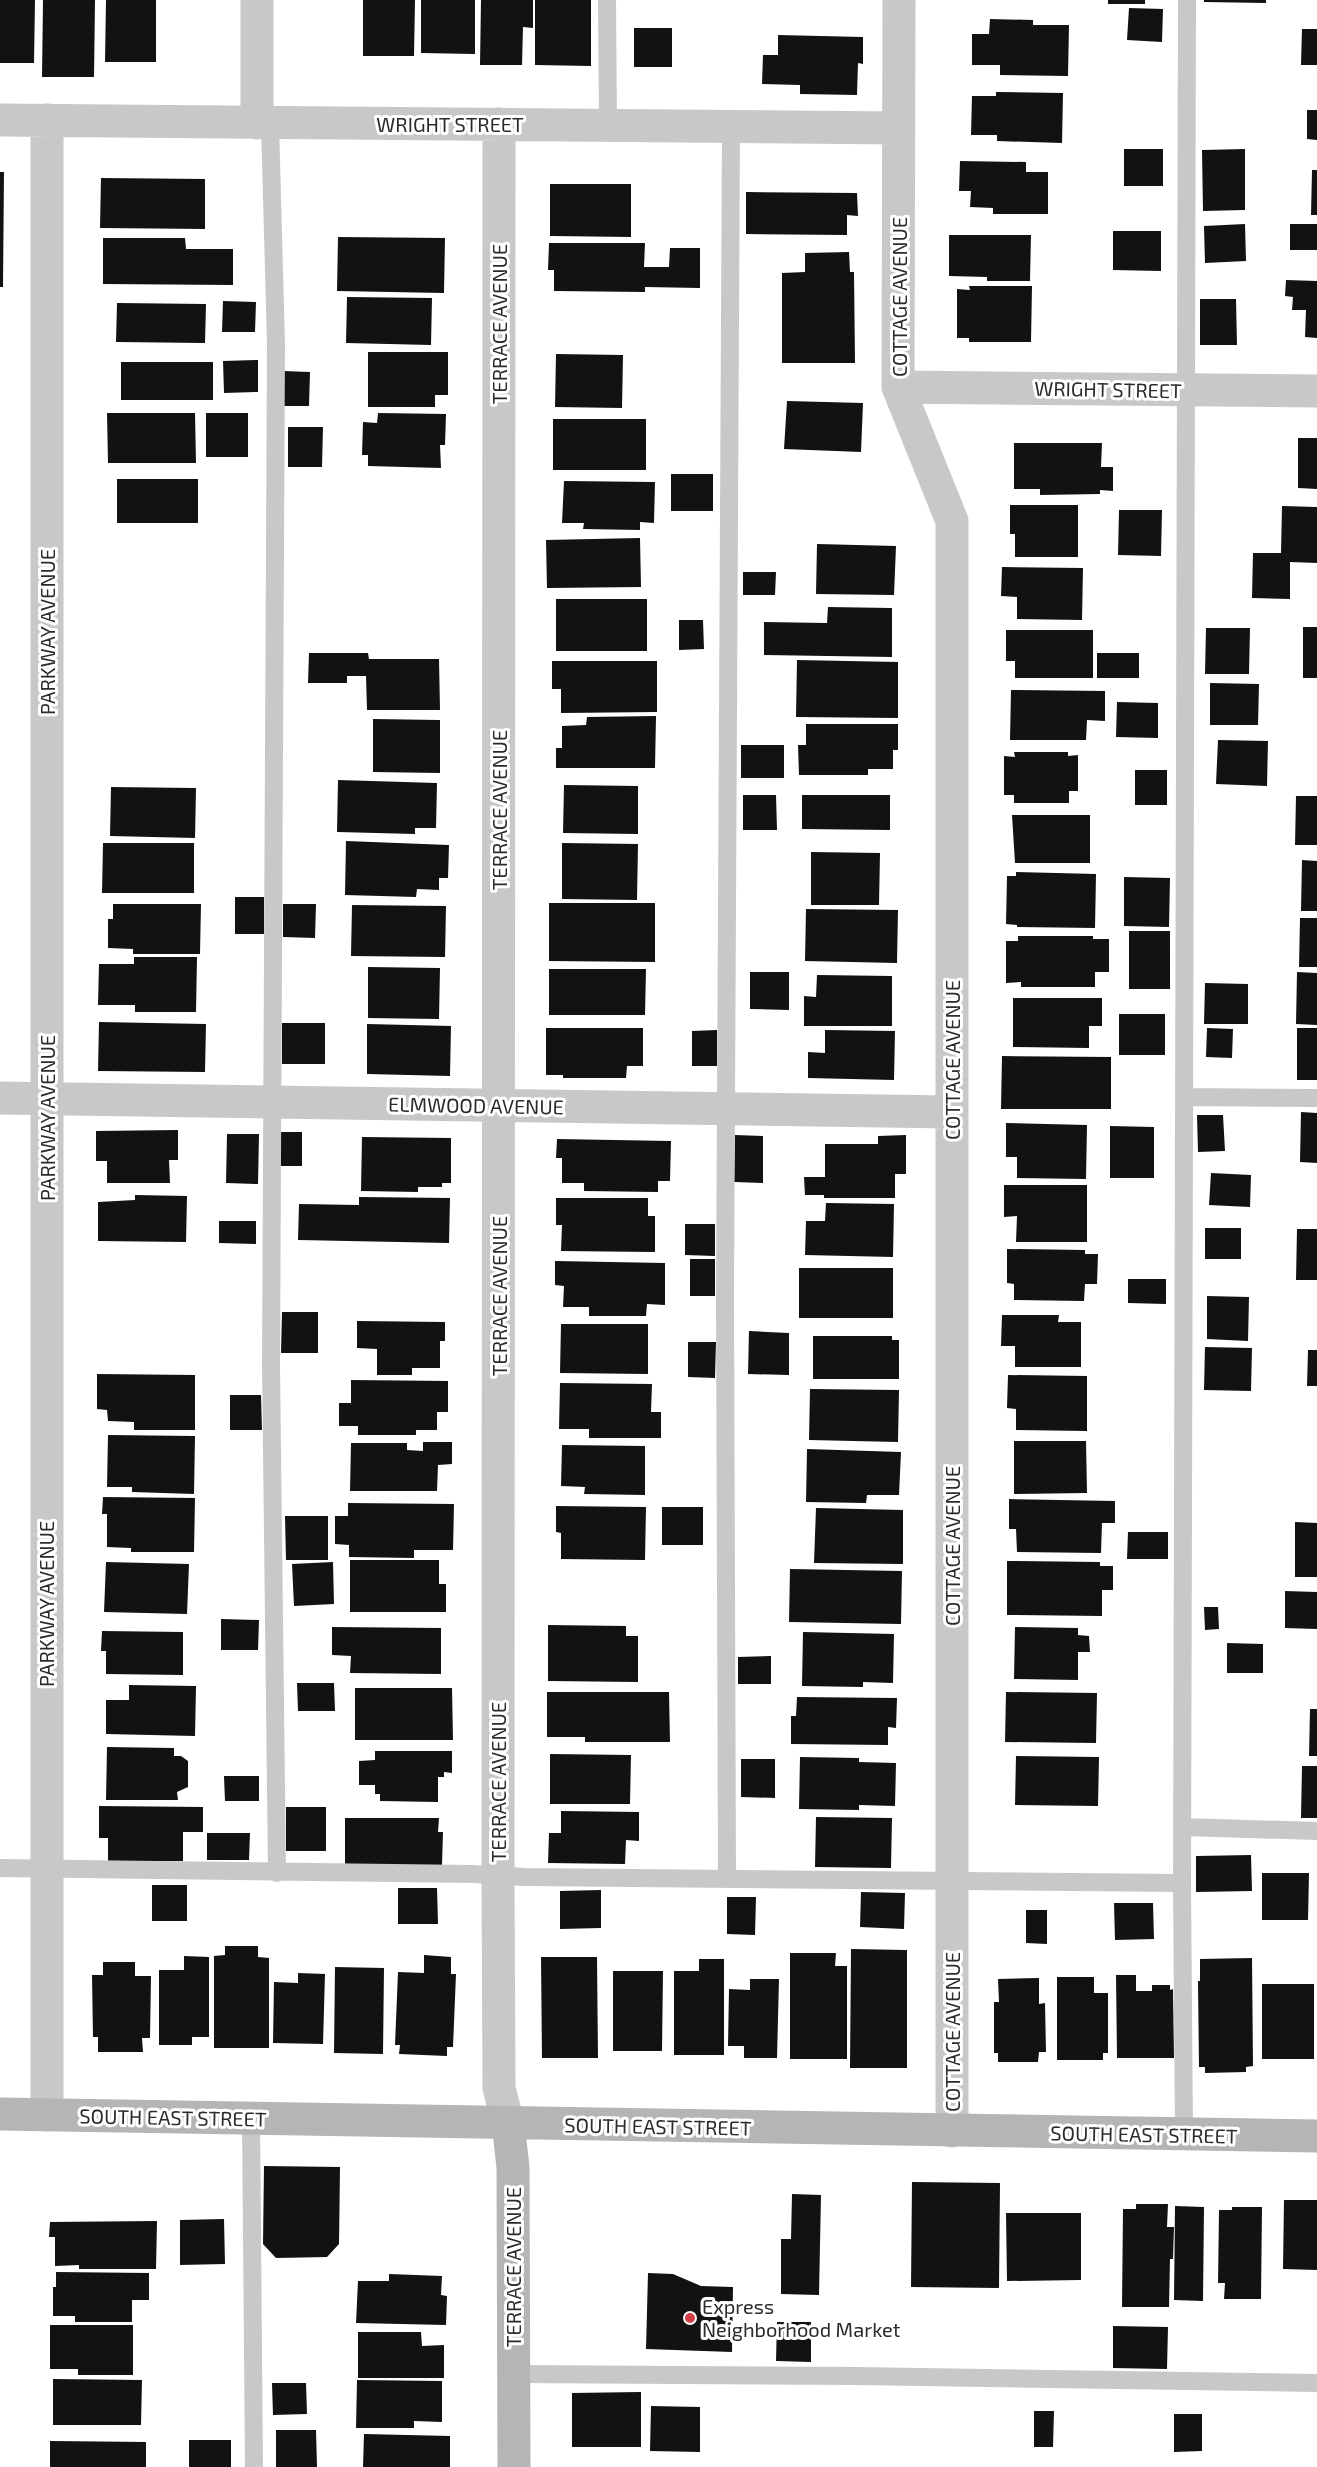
<svg xmlns="http://www.w3.org/2000/svg" width="1317" height="2467" font-family="'Exo 2',sans-serif">
<style>
.building{fill:#121212}
.lines{fill:none;stroke-linecap:round;stroke-linejoin:round}
.lane{stroke:#c8c8c8;stroke-width:18}
.street{stroke:#c8c8c8;stroke-width:33}
.secondary{stroke:#b5b5b5;stroke-width:33}
.poi-dot{fill:#d33d44;stroke:#fff;stroke-width:2}
.labels{text-anchor:middle;dominant-baseline:central;stroke-width:6;stroke-linejoin:round;paint-order:stroke}
.street-label{font-size:20px;fill:#2b2b2b;stroke:#fff}
.poi-label{font-size:20px;fill:#2b2b2b;stroke:#fff;text-anchor:start}
</style>
<rect width="100%" height="100%" fill="#fff"/>
<!-- building -->
<path class="building" d="M0 0H35L34 63H0Z
M43 0H95L94 77H42Z
M106 0H156V62H105Z
M363 0H415L414 56H363Z
M421 0H475V54L421 53Z
M481 0H533V28L523 27 522 65H480Z
M535 0H591V66L535 65Z
M1108 0H1145V4H1108Z
M1204 0H1266V3L1204 2Z
M1129 8 1163 9 1162 42 1127 40Z
M990 19 1033 20V25H1069L1068 76 1000 75V65H972V34H989Z
M634 28H672V67H634Z
M1302 29H1317V65H1301Z
M778 35 863 37V64L858 63 857 95 800 94V85L762 84 763 55H778Z
M996 92 1063 93 1062 143 997 141V135H971L972 96H996Z
M1307 110H1317V140L1307 139Z
M1124 149H1163V186H1124Z
M1245 149V210L1203 211 1202 150Z
M960 161 1026 162V172H1048V214H993V208L970 207 971 191H959Z
M1312 170H1317V215H1311Z
M0 172H4L3 287H0Z
M101 178 205 179V229L100 228Z
M550 184H631V237L550 236Z
M746 192 857 193 858 216 847 215V235L746 234Z
M1245 224 1246 261 1205 263 1204 226Z
M1290 224H1317V250H1290Z
M1113 231H1161V271L1113 270Z
M949 235H1031L1030 281H987V277L949 276Z
M338 237 445 238 444 293 337 291Z
M103 238H185L186 249H233V285L103 284Z
M549 243H645L644 267H669L670 248H700V288L645 287V292L554 291V270H548Z
M849 252 850 272H854L855 363H782V273L805 272V253Z
M1286 280 1317 281V338L1305 337 1306 310H1292L1293 297 1285 296Z
M969 286H1032L1031 342H969V338H957V289L970 290Z
M347 297 432 298 431 345 346 343Z
M1200 299H1236L1237 345H1200Z
M223 301 256 302 255 332H222Z
M117 303 206 304 205 343 116 342Z
M368 352H448V395H435V407H368Z
M556 354 623 355 622 408 555 407Z
M258 360V392L224 393 223 361Z
M121 362H213V400H121Z
M283 371 310 372 309 406H283Z
M787 401 863 403 861 452 784 449Z
M107 413H195L196 463H108Z
M206 413H248V457H206Z
M378 413 446 414 445 445H440L441 468 368 466V455H362L363 422 377 423Z
M553 419H646V470H553Z
M288 427H323L322 467H288Z
M1298 438H1317V489L1298 488Z
M1014 443H1102L1101 467H1113V491L1100 490V494L1040 495V489H1014Z
M671 474H713V511H671Z
M117 479H198V523H117Z
M564 481 655 482 654 523 640 522V530L583 529 584 523H562Z
M1010 505H1078V557H1015V534H1010Z
M1282 506 1317 507V563L1290 562V599L1252 598 1253 553H1281Z
M1119 510H1162L1161 556 1118 555Z
M640 538 641 587 547 588 546 540Z
M817 544 896 546 894 595 816 594Z
M1002 567 1083 568 1082 620 1017 619V597L1001 596Z
M743 572H776L775 595H743Z
M556 599H647V651H556Z
M828 607 892 608V657L764 655V622L827 623Z
M679 620H703L704 649 679 650Z
M1303 627H1317V678H1303Z
M1206 628H1250L1249 674H1205Z
M1006 630H1093V678H1015V661H1006Z
M309 653H368L369 659H439L440 710H367L366 676H347V683H308Z
M1097 653H1139V678H1097Z
M797 660 898 662V718L796 717Z
M552 661H657V712L561 713V689H552Z
M1210 683 1259 684 1258 725H1210Z
M1011 690 1105 691V721L1087 720 1086 740H1010Z
M1117 702 1158 703V738L1116 737Z
M656 716 655 768H556V748H562V726L586 725 587 717Z
M373 719 440 720V773L373 772Z
M806 724H898V750H893V769H868V775H799L798 745H806Z
M1218 740 1268 741 1267 786 1216 784Z
M741 745H784V778H741Z
M1014 752H1068V756L1078 755V791H1069V803H1014V795H1004V756L1015 757Z
M1135 770H1167V805H1135Z
M338 780 437 783 436 828H415V834L337 832Z
M564 785 638 786V834L563 833Z
M111 787 196 788 195 838 110 836Z
M743 795H776L777 830H743Z
M802 795H890V830L802 829Z
M1296 796H1317V845H1295Z
M1012 815H1090V863H1015Z
M346 841 449 845 448 878H439V890L417 889 416 897 345 895Z
M103 843H194V893H102Z
M562 843 638 844 637 900 562 899Z
M811 852 880 853 879 905H811Z
M1302 860 1317 861V911H1301Z
M1016 872 1096 874 1095 928 1017 927V925L1006 924 1007 876H1016Z
M1124 877 1170 878 1169 927 1124 926Z
M235 897H264V934H235Z
M549 903H655V962L549 961Z
M113 904H201L200 954H133V949L108 948V919H113Z
M283 904H316L315 938 283 937Z
M352 905 446 906 445 957 351 956Z
M806 909 898 910 897 963 805 961Z
M1300 918H1317V967H1299Z
M1129 931H1170V989H1129Z
M1018 936H1093V939H1109V972H1095V987H1021V982L1006 983V941H1018Z
M134 957H197L196 1012H135V1005H98L99 964H134Z
M368 967 440 968 439 1019 368 1018Z
M549 969H646L645 1015H549Z
M750 972H789V1010L750 1009Z
M1297 972 1317 973V1025L1296 1024Z
M817 975 892 976V1026H804V996L816 997Z
M1205 983 1248 984V1024H1204Z
M1013 998H1102V1026H1089V1048L1013 1047Z
M1119 1014H1165V1055H1119Z
M99 1022 206 1024 205 1072 98 1071Z
M282 1023H325V1064H282Z
M367 1024 451 1026 450 1076 367 1074Z
M546 1028H643V1066H627L626 1078H563V1075H546Z
M1207 1028 1233 1029 1232 1058 1206 1057Z
M1297 1028H1317V1080H1297Z
M717 1030V1066H692V1031Z
M825 1030 895 1031 894 1080 808 1078V1052L825 1053Z
M1002 1056 1111 1057V1109H1001Z
M1301 1112 1317 1113V1163L1300 1162Z
M1197 1115H1223L1225 1151 1198 1152Z
M1006 1123 1087 1125 1086 1179 1017 1178V1157H1006Z
M1110 1126 1154 1127V1178H1110Z
M178 1130V1160H169L170 1183H107V1161H96V1131Z
M281 1132H302V1166H281Z
M227 1134H259L258 1184 226 1183Z
M735 1135 763 1136V1183L734 1182Z
M906 1135V1174H895V1198H824V1195H805L804 1177H825V1144H878V1136Z
M362 1137 451 1138V1183H442V1187H418V1192L361 1191Z
M557 1139 671 1141 670 1181H658V1192L584 1191V1183H562V1158H556Z
M1211 1173 1251 1175 1250 1207 1209 1205Z
M1004 1185H1087V1242H1016L1017 1216 1004 1217Z
M135 1195 187 1196 186 1242 98 1241V1202L135 1200Z
M359 1197 450 1198 449 1243 298 1240 299 1204 359 1205Z
M556 1198H648V1216H655V1252L561 1251 562 1225H556Z
M826 1203 894 1204 893 1257 805 1255 806 1221H825Z
M219 1221H256V1244L219 1243Z
M685 1224H715V1256L685 1255Z
M1205 1228H1241V1259H1205Z
M1297 1229H1317V1280H1296Z
M1007 1249 1085 1250V1254H1098L1097 1284H1085L1084 1301 1014 1300V1284L1007 1283Z
M690 1259H715V1296H690Z
M555 1261 665 1263V1305L647 1304 646 1316H589V1307H563L564 1286 555 1285Z
M799 1268H893V1318H799Z
M1128 1279H1166V1304L1128 1303Z
M1207 1296 1249 1297 1248 1341 1207 1339Z
M282 1312H318V1353H281Z
M1002 1315H1059L1058 1322H1081V1367H1015V1346H1001Z
M357 1321 445 1322V1341H440V1368H412V1375H377V1349L357 1348Z
M561 1324H648V1374L560 1373Z
M749 1331 789 1333V1375L748 1374Z
M813 1336H892V1340H899V1379H813Z
M688 1342H716L715 1378 688 1377Z
M1205 1347 1252 1348 1251 1391 1204 1390Z
M1308 1350H1317V1386H1307Z
M97 1374 195 1375V1430H134V1422L108 1421 107 1410 97 1409Z
M1008 1375 1087 1376V1431L1016 1430V1409L1007 1408Z
M351 1380 448 1381V1412H437V1430H416V1435H358V1426H339V1403H351Z
M560 1383 652 1384 651 1412H661V1438H589V1429H559Z
M810 1389 899 1390 898 1442 809 1440Z
M230 1395H261L262 1430H230Z
M108 1435 195 1436 194 1494 132 1492V1487H107Z
M1014 1441H1086L1087 1493 1014 1494Z
M423 1442H452V1464L438 1465 437 1491H350L351 1443H407V1450L423 1451Z
M562 1445 645 1446V1495L584 1494 585 1487 561 1486Z
M807 1449 901 1452 899 1495H867L866 1503 806 1502Z
M103 1497 195 1498 194 1552H131V1548L107 1547V1514H102Z
M1009 1499 1115 1501V1523H1102L1101 1553 1017 1552 1016 1529H1009Z
M348 1503 454 1504 453 1550H414V1558L349 1557V1545L335 1544V1516H348Z
M556 1506 646 1507 645 1560 561 1559V1533L556 1532Z
M662 1507H703V1545H662Z
M816 1508 903 1510V1564L814 1563Z
M285 1516H328V1560H286Z
M1295 1522 1317 1523V1577H1295Z
M1128 1532H1168V1559H1127Z
M350 1560H439V1584H446V1612H350Z
M1007 1561 1100 1562V1566H1113V1590H1102V1616L1007 1615Z
M106 1562 189 1564 187 1614 104 1612Z
M333 1562 334 1604 294 1606 292 1564Z
M790 1569 902 1571 901 1624 789 1622Z
M1285 1591 1317 1592V1629L1285 1628Z
M1204 1607H1218L1219 1629 1205 1630Z
M221 1619 259 1620 258 1650H221Z
M548 1625 626 1626V1636H638V1682L548 1681Z
M332 1627 441 1628V1674L350 1673 351 1656 332 1655Z
M1015 1627 1078 1628V1635L1089 1636 1090 1652H1078V1680L1014 1679Z
M102 1631 183 1632V1675L106 1674V1651H101Z
M803 1632 894 1634 893 1683 863 1682V1687L802 1686Z
M1227 1643 1263 1644V1673H1227Z
M771 1656V1684H738V1657Z
M297 1683H334L335 1711H298Z
M129 1685 196 1686 195 1736 106 1734V1700H129Z
M355 1688H452L453 1740H355Z
M547 1692H669L670 1742H585V1737H547Z
M1006 1692 1097 1693 1096 1743 1005 1742Z
M797 1697 897 1698 896 1728 888 1727V1745L791 1744V1716H796Z
M1310 1709H1317V1756H1309Z
M107 1747 174 1748V1756H181L188 1761V1787L177 1792 178 1800H106Z
M375 1751H452V1773L444 1772V1777H438V1802L380 1801V1794H375V1785H359V1761L375 1760Z
M550 1754 631 1755 630 1804H550Z
M1016 1756 1099 1757 1098 1806 1015 1805Z
M800 1757 859 1758V1762L896 1763 895 1806 859 1805V1810L799 1809Z
M741 1759H775V1798L741 1797Z
M1302 1766H1317V1818H1301Z
M224 1776H259V1801H225Z
M99 1806 203 1807V1832H183V1861H108V1838H99Z
M286 1807H326V1851H286Z
M561 1811 639 1812V1841L626 1840 625 1864 548 1863 549 1833H561Z
M816 1817 892 1818 891 1868 815 1867Z
M345 1818H439L438 1832H443L442 1865H345Z
M207 1833H250L249 1860H207Z
M1251 1855 1252 1891 1196 1892V1856Z
M1262 1873H1309L1308 1920H1262Z
M152 1885H187V1921H152Z
M398 1888H437L438 1924H398Z
M601 1890V1928L560 1929V1891Z
M861 1892 905 1893 904 1929 860 1927Z
M727 1897H756L755 1935 727 1934Z
M1114 1903H1153L1154 1939 1115 1940Z
M1026 1910H1047V1944L1026 1943Z
M225 1946H258V1957L269 1958V2048H214V1956L225 1955Z
M851 1949 907 1950V2068H850Z
M790 1953H836L835 1966H847V2059H790Z
M424 1955 451 1957V1974H456L453 2047H447V2056L399 2054 400 2045H395L398 1972 424 1973Z
M184 1956 209 1957V2037H192V2045H159V1970H184Z
M541 1957H597L598 2058H542Z
M1252 1958 1253 2066 1246 2067V2072L1205 2073V2067H1199L1198 1981H1200V1959Z
M699 1959H724V2055H674V1971H699Z
M103 1962H135V1976H151L150 2038H142L143 2052H98V2037H93L92 1975H103Z
M335 1967 384 1968 383 2054 334 2053Z
M613 1971H663L662 2051H613Z
M298 1973 325 1974 323 2044 273 2043 274 1982 298 1983Z
M1116 1975H1136V1991H1152V1985H1170V1990L1173 1989 1174 2058H1117Z
M1057 1977H1094V1993H1108V2053H1103V2060H1057Z
M1039 1978V2004L1045 2003 1046 2052H1039L1038 2062H998V2053H994V2002H999L998 1979Z
M750 1979H779L777 2058H744V2046H728L729 1989 750 1990Z
M1262 1984H1314V2059H1262Z
M264 2166 340 2167 339 2244 327 2257 276 2258 263 2244Z
M912 2182 1000 2183 999 2288 911 2287Z
M792 2194 821 2195 819 2295 781 2294V2239H791Z
M1284 2200H1317V2270L1283 2269Z
M1136 2204H1168L1167 2227H1174L1173 2259H1170L1169 2307H1122L1123 2209H1136Z
M1175 2206 1204 2207 1203 2301 1174 2300Z
M1232 2207H1262L1261 2299H1224L1225 2283H1218L1219 2210H1232Z
M1006 2213H1081V2280L1007 2281Z
M224 2219 225 2264 180 2265V2220Z
M157 2221 156 2269H79V2265L55 2266V2237H49L50 2222Z
M56 2272 149 2273V2300H132V2322H75V2316H53V2287H56Z
M648 2273 673 2274 701 2286 733 2287 732 2352 646 2349Z
M389 2274 442 2276 441 2295 447 2296 446 2325 356 2323 358 2281H389Z
M777 2322H811V2362L776 2361Z
M50 2325H133V2375H78V2369H50Z
M1113 2326 1168 2327 1167 2369 1113 2368Z
M358 2332H421L422 2346 444 2345V2378H358Z
M53 2379 142 2380 141 2425H53Z
M357 2380 442 2381V2422L414 2421V2428H356Z
M272 2383H306L307 2414 273 2415Z
M641 2392V2447H572V2393Z
M651 2406 700 2407V2452L650 2451Z
M1034 2411H1054L1053 2447H1034Z
M1174 2414H1202V2451L1174 2452Z
M276 2430H316L317 2467H276Z
M364 2434 450 2436V2467H363Z
M189 2440H231V2467H189Z
M50 2441 146 2442V2467H50Z"/>
<g class="lines">
<!-- lane -->
<path class="lane" d="M607 0 608 125
M270 123 276 344 271 1365 277 1873
M1184 1097 1317 1098
M1182 1827 1317 1831
M0 1868 473 1874 525 1877 1182 1883
M727 1879 725 1296 731 126
M251 2118 254 2467
M1184 2135 1182 1883 1187 0
M513 2374 856 2376 1317 2383"/>
<!-- street -->
<path class="street" d="M899 0 898 387 952 521V2131
M0 120 899 128
M47 120V2115
M257 123V0
M499 124 498 1876 499 2088 508 2123
M898 387 1317 391
M0 1098 952 1112"/>
<!-- secondary -->
<path class="secondary" d="M0 2114 1317 2136
M508 2123 513 2167 514 2467"/>
</g>
<!-- markers -->
<circle class="poi-dot" cx="690" cy="2318" r="6"/>
<g class="labels">
<!-- street labels -->
<g class="street-label">
<text x="450" y="124">WRIGHT STREET</text>
<text transform="translate(899 297) rotate(-90)">COTTAGE AVENUE</text>
<text transform="translate(499 324) rotate(-90)">TERRACE AVENUE</text>
<text transform="translate(1108 389) rotate(1)">WRIGHT STREET</text>
<text transform="translate(47 632) rotate(-90)">PARKWAY AVENUE</text>
<text transform="translate(499 810) rotate(-90)">TERRACE AVENUE</text>
<text transform="translate(952 1060) rotate(-90)">COTTAGE AVENUE</text>
<text transform="translate(476 1105) rotate(1)">ELMWOOD AVENUE</text>
<text transform="translate(47 1118) rotate(-90)">PARKWAY AVENUE</text>
<text transform="translate(499 1296) rotate(-90)">TERRACE AVENUE</text>
<text transform="translate(952 1546) rotate(-90)">COTTAGE AVENUE</text>
<text transform="translate(46 1604) rotate(-90)">PARKWAY AVENUE</text>
<text transform="translate(498 1782) rotate(-90)">TERRACE AVENUE</text>
<text transform="translate(952 2032) rotate(-90)">COTTAGE AVENUE</text>
<text transform="translate(173 2117) rotate(1)">SOUTH EAST STREET</text>
<text transform="translate(658 2126) rotate(1)">SOUTH EAST STREET</text>
<text transform="translate(1144 2134) rotate(1)">SOUTH EAST STREET</text>
<text transform="translate(513 2267) rotate(-90)">TERRACE AVENUE</text>
</g>
<!-- poi labels -->
<g class="poi-label">
<text x="702" y="2306">Express<tspan x="702" dy="23">Neighborhood Market</tspan></text>
</g>
</g>
</svg>
